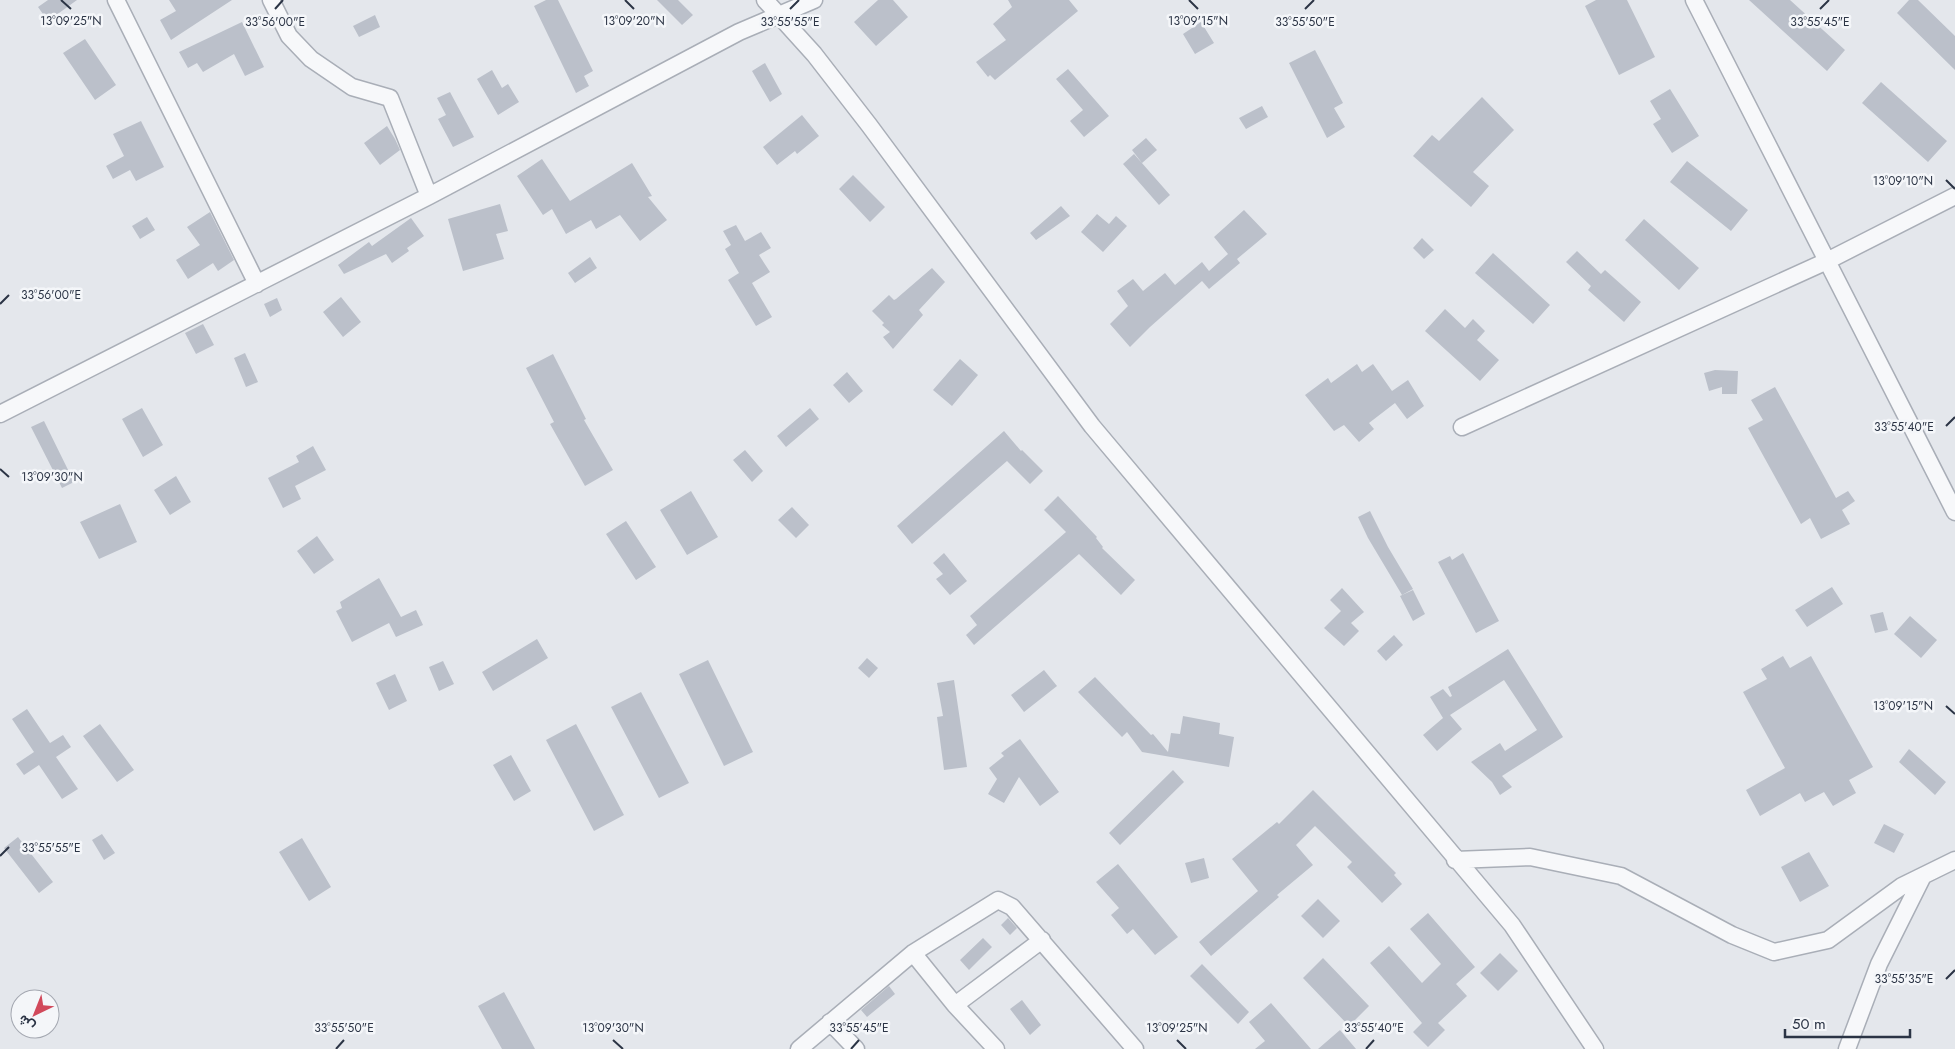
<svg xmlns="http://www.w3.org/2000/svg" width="1955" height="1049" font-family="Jost,Vazirmatn,sans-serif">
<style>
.building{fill:#bbc0ca}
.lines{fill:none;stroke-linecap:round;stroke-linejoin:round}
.street-casing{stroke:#a9aeb7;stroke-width:19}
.street{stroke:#f7f8fa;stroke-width:16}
.ticks{fill:none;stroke:#2b3445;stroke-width:2}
.ticks-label{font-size:12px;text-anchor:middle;fill:#2b3445;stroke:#f4f6f9;stroke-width:5;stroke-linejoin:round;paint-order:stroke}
</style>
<rect width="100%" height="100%" fill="#e4e7ec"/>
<!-- building -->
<path class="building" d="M48 0H77L48 21 38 7Z
M169 0H232L171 40 160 20 176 11Z
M546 0H558L593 71 584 76 589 86 576 93 534 6Z
M657 0H678L693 15 682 25Z
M878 0H893L908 17 876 46 854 22Z
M1008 0H1069L1078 11 995 80 990 75 988 77 976 62 1006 40 993 24 1012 7Z
M1596 0H1627L1655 57 1619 75 1585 6Z
M1749 0H1790L1845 50 1827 71Z
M1909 0H1918L1955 36V70L1897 13Z
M375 15 380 27 359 37 353 26Z
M242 22 264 67 245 76 234 54 203 72 197 63 188 68 179 52Z
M1201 22 1214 43 1195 54 1183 34Z
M85 39 116 85 95 100 63 53Z
M1315 50 1343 103 1334 108 1345 127 1327 138 1289 63Z
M765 63 782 94 770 102 752 71Z
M1068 69 1109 116 1084 137 1070 121 1083 110 1056 79Z
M492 70 502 88 508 84 519 102 498 115 477 79Z
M1881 82 1947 141 1928 162 1862 103Z
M1670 89 1699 136 1672 153 1653 124 1661 119 1650 101Z
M450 92 474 137 453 147 438 119 446 115 437 98Z
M1482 97 1514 130 1473 172 1489 186 1471 207 1413 156 1432 135 1439 141Z
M1262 106 1268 117 1246 129 1239 118Z
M802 115 819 136 797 154 795 151 777 165 763 147Z
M141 121 164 167 136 181 130 170 113 179 106 166 124 156 113 134Z
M387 126 395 139 400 150 380 165 364 143Z
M1146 138 1157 150 1142 163 1132 150Z
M1134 154 1170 195 1159 205 1123 164Z
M542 159 570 201 632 163 652 196 648 197 667 220 640 241 620 215 596 229 591 220 566 234 552 209 543 215 517 176Z
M1687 161 1748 210 1731 231 1670 182Z
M853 175 885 207 870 222 839 189Z
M500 204 508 231 496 234 504 259 463 271 448 219Z
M1061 206 1070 216 1036 240 1030 233Z
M1244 210 1267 234 1237 259 1240 263 1209 289 1202 281 1150 327 1130 347 1110 324 1128 306 1117 291 1133 279 1143 291 1165 273 1175 285 1202 262 1209 271 1228 254 1214 237Z
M210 212 234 260 218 271 213 263 188 279 176 260 200 245 187 227Z
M1097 214 1109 224 1116 216 1127 226 1103 252 1081 232Z
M147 217 155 230 140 239 132 226Z
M411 218 424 236 407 248 409 251 392 263 386 254 344 274 338 265 369 242 372 246Z
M1644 219 1699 268 1679 290 1625 240Z
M736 225 745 241 761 232 771 248 759 255 770 272 752 283 772 317 756 326 728 280 739 273 725 249 731 245 723 231Z
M1422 238 1434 250 1424 259 1413 248Z
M1577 251 1601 274 1605 270 1641 302 1624 322 1588 290 1591 286 1566 262Z
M1493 253 1550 305 1533 324 1475 273Z
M590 257 597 268 575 283 568 273Z
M932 268 945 282 919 310 923 315 893 349 883 337 890 332 882 325 884 323 872 311 889 295 894 300 896 299Z
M341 297 361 322 343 337 323 312Z
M277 298 282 310 270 317 264 304Z
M1445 309 1465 328 1473 319 1485 331 1477 340 1499 360 1480 381 1425 331Z
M203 324 214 345 196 354 185 333Z
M245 353 258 382 246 387 234 358Z
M553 354 586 419 584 420 613 470 585 486 550 424 554 422 526 368Z
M960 359 978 375 952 406 933 390Z
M1357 364 1362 372 1373 364 1392 391 1408 380 1424 406 1407 419 1395 403 1369 423 1374 429 1359 442 1344 425 1334 431 1305 395 1328 378 1331 383Z
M1715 370 1738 371 1737 394H1722V387L1709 391 1704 373Z
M847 372 863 391 849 403 833 385Z
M1775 387 1836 498 1848 491 1855 501 1842 510 1850 524 1821 539 1810 518 1801 524 1748 428 1763 420 1751 400Z
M142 408 163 445 143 457 122 419Z
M810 408 819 419 786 447 777 436Z
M44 421 74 482 62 488 31 427Z
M1004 431 1021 451 1022 450 1043 471 1030 484 1007 461 912 544 897 526Z
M313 446 326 470 295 486 301 499 283 508 268 478 299 462 296 456Z
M745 450 763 471 752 482 733 460Z
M176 476 191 502 170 515 154 490Z
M691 491 718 537 687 555 660 510Z
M1058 496 1097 537 1096 538 1103 547 1102 548 1135 580 1121 595 1079 554 974 645 966 635 977 625 970 616 1066 532 1044 510Z
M120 504 137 542 99 559 80 522Z
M792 507 809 525 796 538 778 520Z
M1370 511 1388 547 1413 589 1402 595 1368 538 1358 517Z
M626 521 656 567 636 580 606 534Z
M317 536 334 560 314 574 297 551Z
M944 553 967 581 950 595 936 579 943 574 933 563Z
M1463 553 1499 621 1476 633 1438 562 1450 556 1452 560Z
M379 578 401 617 416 610 423 625 396 637 389 623 352 642 336 611 342 608 340 602Z
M1832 587 1843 604 1807 627 1795 610Z
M1342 588 1364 612 1351 623 1359 631 1344 646 1324 628 1341 611 1330 600Z
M1413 590 1425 614 1413 621 1400 596Z
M1883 612 1888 630 1875 633 1870 615Z
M1910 616 1937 640 1921 658 1894 634Z
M1394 635 1403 645 1386 661 1377 651Z
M537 639 548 658 493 691 482 672Z
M1508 649 1563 737 1502 776 1512 787 1500 795 1492 782 1471 762 1500 743 1505 751 1537 730 1504 680 1450 715 1462 729 1437 751 1423 735 1443 718 1430 697 1443 689 1450 697 1452 696 1448 687Z
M1783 656 1790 668 1811 656 1873 767 1849 780 1856 793 1833 806 1824 792 1805 802 1800 793 1760 816 1746 790 1785 768 1743 692 1767 679 1761 669Z
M867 658 878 668 869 678 858 668Z
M708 660 753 752 724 766 679 674Z
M443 661 454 684 439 691 429 667Z
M1044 670 1057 686 1024 712 1011 695Z
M395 674 407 701 389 710 376 683Z
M1095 677 1151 735 1153 734 1168 752 1171 733 1180 734 1183 716 1220 723 1219 734 1234 737 1229 767 1142 752 1127 732 1122 737 1078 692Z
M954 680 967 767 944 770 937 717 943 716 937 683Z
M641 692 689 783 659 798 611 707Z
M27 709 50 743 63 735 71 747 56 757 78 789 62 799 39 765 24 775 16 764 34 752 12 719Z
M100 724 134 770 117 782 83 736Z
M576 724 624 815 594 831 546 740Z
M1020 739 1059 792 1040 806 1019 777 1004 803 988 794 997 779 989 768 1004 756 1001 753Z
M1909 749 1946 782 1935 795 1899 762Z
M511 755 531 791 514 801 493 765Z
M1173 770 1184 782 1120 845 1109 833Z
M1313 790 1396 873 1394 875 1402 884 1382 903 1347 867 1352 862 1315 826 1296 845 1313 865 1277 895 1279 897 1211 956 1199 942 1258 891 1232 859 1277 822 1279 824Z
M1884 824 1904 834 1894 853 1874 843Z
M102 834 115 853 104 860 92 840Z
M18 837 53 882 39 893 4 848Z
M302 838 331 887 309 901 279 852Z
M1809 852 1829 886 1800 902 1781 867Z
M1204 858 1209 878 1191 883 1185 863Z
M1118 864 1178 937 1155 955 1133 929 1127 934 1111 915 1119 908 1096 882Z
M1318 899 1340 921 1323 938 1301 916Z
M1428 913 1475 967 1456 984 1467 996 1438 1023 1445 1030 1428 1047 1413 1032 1422 1023 1370 963 1389 946 1422 983 1441 964 1410 929Z
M1008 918 1017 928 1010 935 1001 925Z
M983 938 992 947 969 970 960 960Z
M1500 953 1518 971 1498 991 1480 973Z
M1323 958 1369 1006 1349 1026 1303 978Z
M1202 964 1249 1012 1238 1024 1190 976Z
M889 986 895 994 867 1017 861 1010Z
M504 992 535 1049H502L478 1006Z
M1022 1000 1041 1025 1030 1035 1010 1009Z
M1271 1003 1311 1049H1255L1265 1041 1249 1022Z
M1340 1030 1356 1049H1318Z"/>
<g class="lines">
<!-- street casing -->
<g class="street-casing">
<path id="street" d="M116 0 257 284
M271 0 289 36 311 59 352 87 390 98 429 196
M765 0 814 54 869 125 1092 426 1512 925 1595 1049
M1694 0 1955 512
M0 414 429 196 739 32 814 0
M1462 427 1827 261 1955 196
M1455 860 1530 857 1621 876 1732 935 1774 952 1828 940 1902 886 1955 860
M913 953 955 1005 996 1049
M955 1005 1042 940
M830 1022 856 1049
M799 1049 913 953 998 900 1012 907 1135 1049
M1847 1049 1879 964 1923 876"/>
</g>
<!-- street -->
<use href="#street" class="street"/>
</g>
<!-- ticks -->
<path class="ticks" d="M61 0 71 9M625 0 634 9M1189 0 1198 9M275 9 283 0M790 9 799 0M1305 9 1314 0M1820 9 1829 0M1946 180 1955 189M0 304 9 295M1946 426 1955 417M0 469 9 477M1946 706 1955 714M0 856 9 847M1946 979 1955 970M613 1040 623 1049M1177 1040 1186 1049M336 1049 344 1040M851 1049 859 1040M1366 1049 1374 1040"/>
<g class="ticks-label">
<text x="71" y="25">13°09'25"N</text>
<text x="634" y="25">13°09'20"N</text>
<text x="1198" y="25">13°09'15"N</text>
<text x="275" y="26">33°56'00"E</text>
<text x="790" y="26">33°55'55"E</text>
<text x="1305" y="26">33°55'50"E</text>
<text x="1820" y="26">33°55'45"E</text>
<text x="1903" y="185">13°09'10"N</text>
<text x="51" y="299">33°56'00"E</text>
<text x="1904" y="431">33°55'40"E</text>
<text x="52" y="481">13°09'30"N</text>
<text x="1903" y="710">13°09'15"N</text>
<text x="51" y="852">33°55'55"E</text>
<text x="1904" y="983">33°55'35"E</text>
<text x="344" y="1032">33°55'50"E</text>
<text x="859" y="1032">33°55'45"E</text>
<text x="1374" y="1032">33°55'40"E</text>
<text x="613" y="1032">13°09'30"N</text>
<text x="1177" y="1032">13°09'25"N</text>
</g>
<!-- north arrow -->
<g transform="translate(35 1014) rotate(223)"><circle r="24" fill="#f4f6f9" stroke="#a4a8b1"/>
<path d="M0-4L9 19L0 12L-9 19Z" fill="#d1495b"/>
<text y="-8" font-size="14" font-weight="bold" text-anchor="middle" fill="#2b3445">ش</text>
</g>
<!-- scale -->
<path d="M1785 1029v8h125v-8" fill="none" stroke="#2b3445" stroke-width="2.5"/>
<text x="1792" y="1029" font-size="15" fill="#2b3445" stroke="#f4f6f9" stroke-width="4" paint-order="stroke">50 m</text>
</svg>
